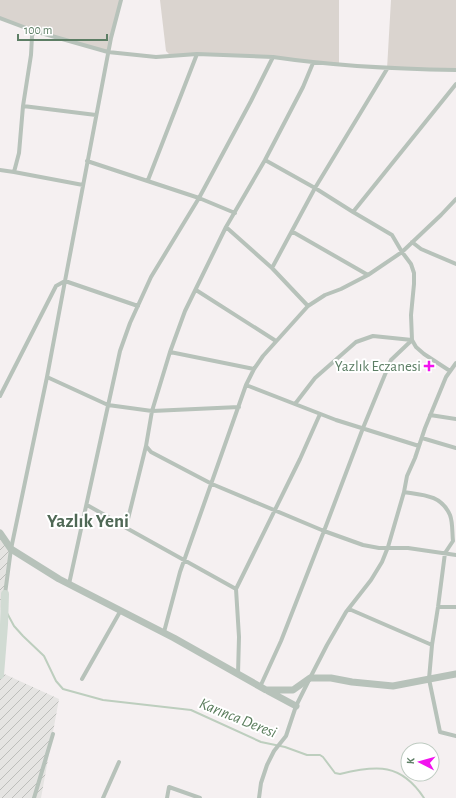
<svg xmlns="http://www.w3.org/2000/svg" width="456" height="798" font-family="'Alegreya Sans',sans-serif">
<style>
.industrial{fill:url(#industrial-furrows)}
.grass{fill:#dad4cf}
.lines{fill:none;stroke-linecap:round;stroke-linejoin:round}
.stream{stroke:#bdcebe;stroke-width:2}
.minor{stroke:#b7c2ba;stroke-width:4}
.tertiary{stroke:#b7c2ba;stroke-width:7}
.secondary{stroke:#d1dbd3;stroke-width:8}
.poi-dot{fill:#f212ee;stroke:#fff;stroke-width:1.5}
.labels{text-anchor:middle;dominant-baseline:central;stroke-width:4;stroke-linejoin:round;paint-order:stroke}
.poi-label{font-size:15px;fill:#5d7e65;stroke:#fff;text-anchor:end}
.water-label{font-size:16px;font-style:italic;fill:#587b5a;stroke:#fff}
.district-label{font-size:19px;font-weight:bold;fill:#4f6855;stroke:#fff}
</style>
<defs>
<pattern id="industrial-furrows" width="10" height="10" patternUnits="userSpaceOnUse"><rect width="10" height="10" fill="#e5e4e2"/><path d="M-1 1l2-2M0 10L10 0M9 11l2-2" fill="none" stroke="#bdbebb"/></pattern>
</defs>
<rect width="100%" height="100%" fill="#f5f0f1"/>
<!-- industrial -->
<path class="industrial" d="M0 533 11 549 5 594 0 610Z
M0 672 59 699 41 798H0Z"/>
<!-- grass -->
<path class="grass" d="M0 0H121L108 52 77 44 0 18Z
M160 0H339V65C284 59 228 52 171 56L166 51Z
M391 0H456V70L387 69Z"/>
<g class="lines">
<!-- stream -->
<path class="stream" d="M7 613 14 626 23 636 44 656 56 681 63 689 103 700 191 710 261 742 285 747 307 755H320L323 757 335 773 340 774C377 765 401 763 424 798"/>
<!-- minor -->
<path class="minor" d="M0 18 34 31 32 36 31 55 23 106 96 115
M34 31 108 52 156 57 197 54 273 57
M313 63 303 87 265 160 226 227 185 311 170 352 152 411 146 446 151 452 212 484 324 531 363 545 379 548H408L456 555
M23 106 19 153 14 172 83 185
M265 160 315 188 353 212 392 235 402 252 411 264 414 273V284L411 315 412 340 416 347 424 354 450 371
M87 161 199 198 235 213
M0 170 14 172
M148 180 197 54
M353 212 456 84
M226 227 272 268 308 306
M293 232 368 275
M412 242 421 249 456 264
M272 268 315 188 387 69
M196 290 276 341
M170 352 254 369
M47 377 108 405 152 411 239 407
M246 385 336 420 419 446
M0 396 56 286 65 281 111 38 121 0
M295 404 315 378 356 342 373 336 412 340
M430 415 456 419
M422 438 456 448
M404 492C424 495 441 495 450 515 453 523 452 533 453 541L445 553 438 607 432 645 429 679 440 732 456 736
M87 505 126 527 146 446
M121 525 236 589
M69 584 120 351 130 323 151 277 199 198 251 101 273 57C334 66 394 69 456 70
M5 594 11 549 47 377 65 281 138 306
M438 607H456
M349 609 432 645
M164 632 180 572 246 385 254 369 263 356 308 306 325 295 341 289 368 275 402 252 441 215 456 199
M238 674 239 637 236 589 300 459 320 414
M82 679 121 610
M260 687 281 641 324 531 363 428 391 360 412 340
M34 798 53 734
M103 798 119 762
M167 798 169 787 200 798
M259 798 261 783 267 765 274 751 286 736 296 706 310 678 327 645 346 612 371 580 382 562 388 547 404 492 407 476 415 458 425 428 446 377 456 363"/>
<!-- tertiary -->
<path class="tertiary" d="M0 533 11 549 59 579 174 638 266 690H293L310 678H331L352 682 393 686 456 674
M268 691 296 706"/>
<!-- secondary -->
<path class="secondary" d="M0 675 4 625 5 594"/>
</g>
<!-- markers -->
<path class="poi-dot" d="M427 360h4v4h4v4h-4v4h-4v-4h-4v-4h4z"/>
<g class="labels">
<!-- poi labels -->
<g class="poi-label">
<text x="421" y="366">Yazlık Eczanesi</text>
</g>
<!-- water labels -->
<g class="water-label">
<text transform="translate(238 718) rotate(22)">Karınca Deresi</text>
</g>
<!-- district labels -->
<g class="district-label">
<text x="88" y="521">Yazlık Yeni</text>
</g>
</g>
<!-- north arrow -->
<g transform="translate(420 762) rotate(276)"><circle r="19" fill="#ffffff" stroke="#becbc1"/>
<path d="M0-3L7 15L0 10L-7 15Z" fill="#f212ee"/>
<text y="-6" font-size="11" font-weight="bold" text-anchor="middle" fill="#5d7e65">K</text>
</g>
<!-- scale -->
<path d="M18 34v6h89v-6" fill="none" stroke="#5d7e65" stroke-width="2"/>
<text x="24" y="34" font-size="12" fill="#5d7e65" stroke="#ffffff" stroke-width="3" paint-order="stroke">100 m</text>
</svg>
